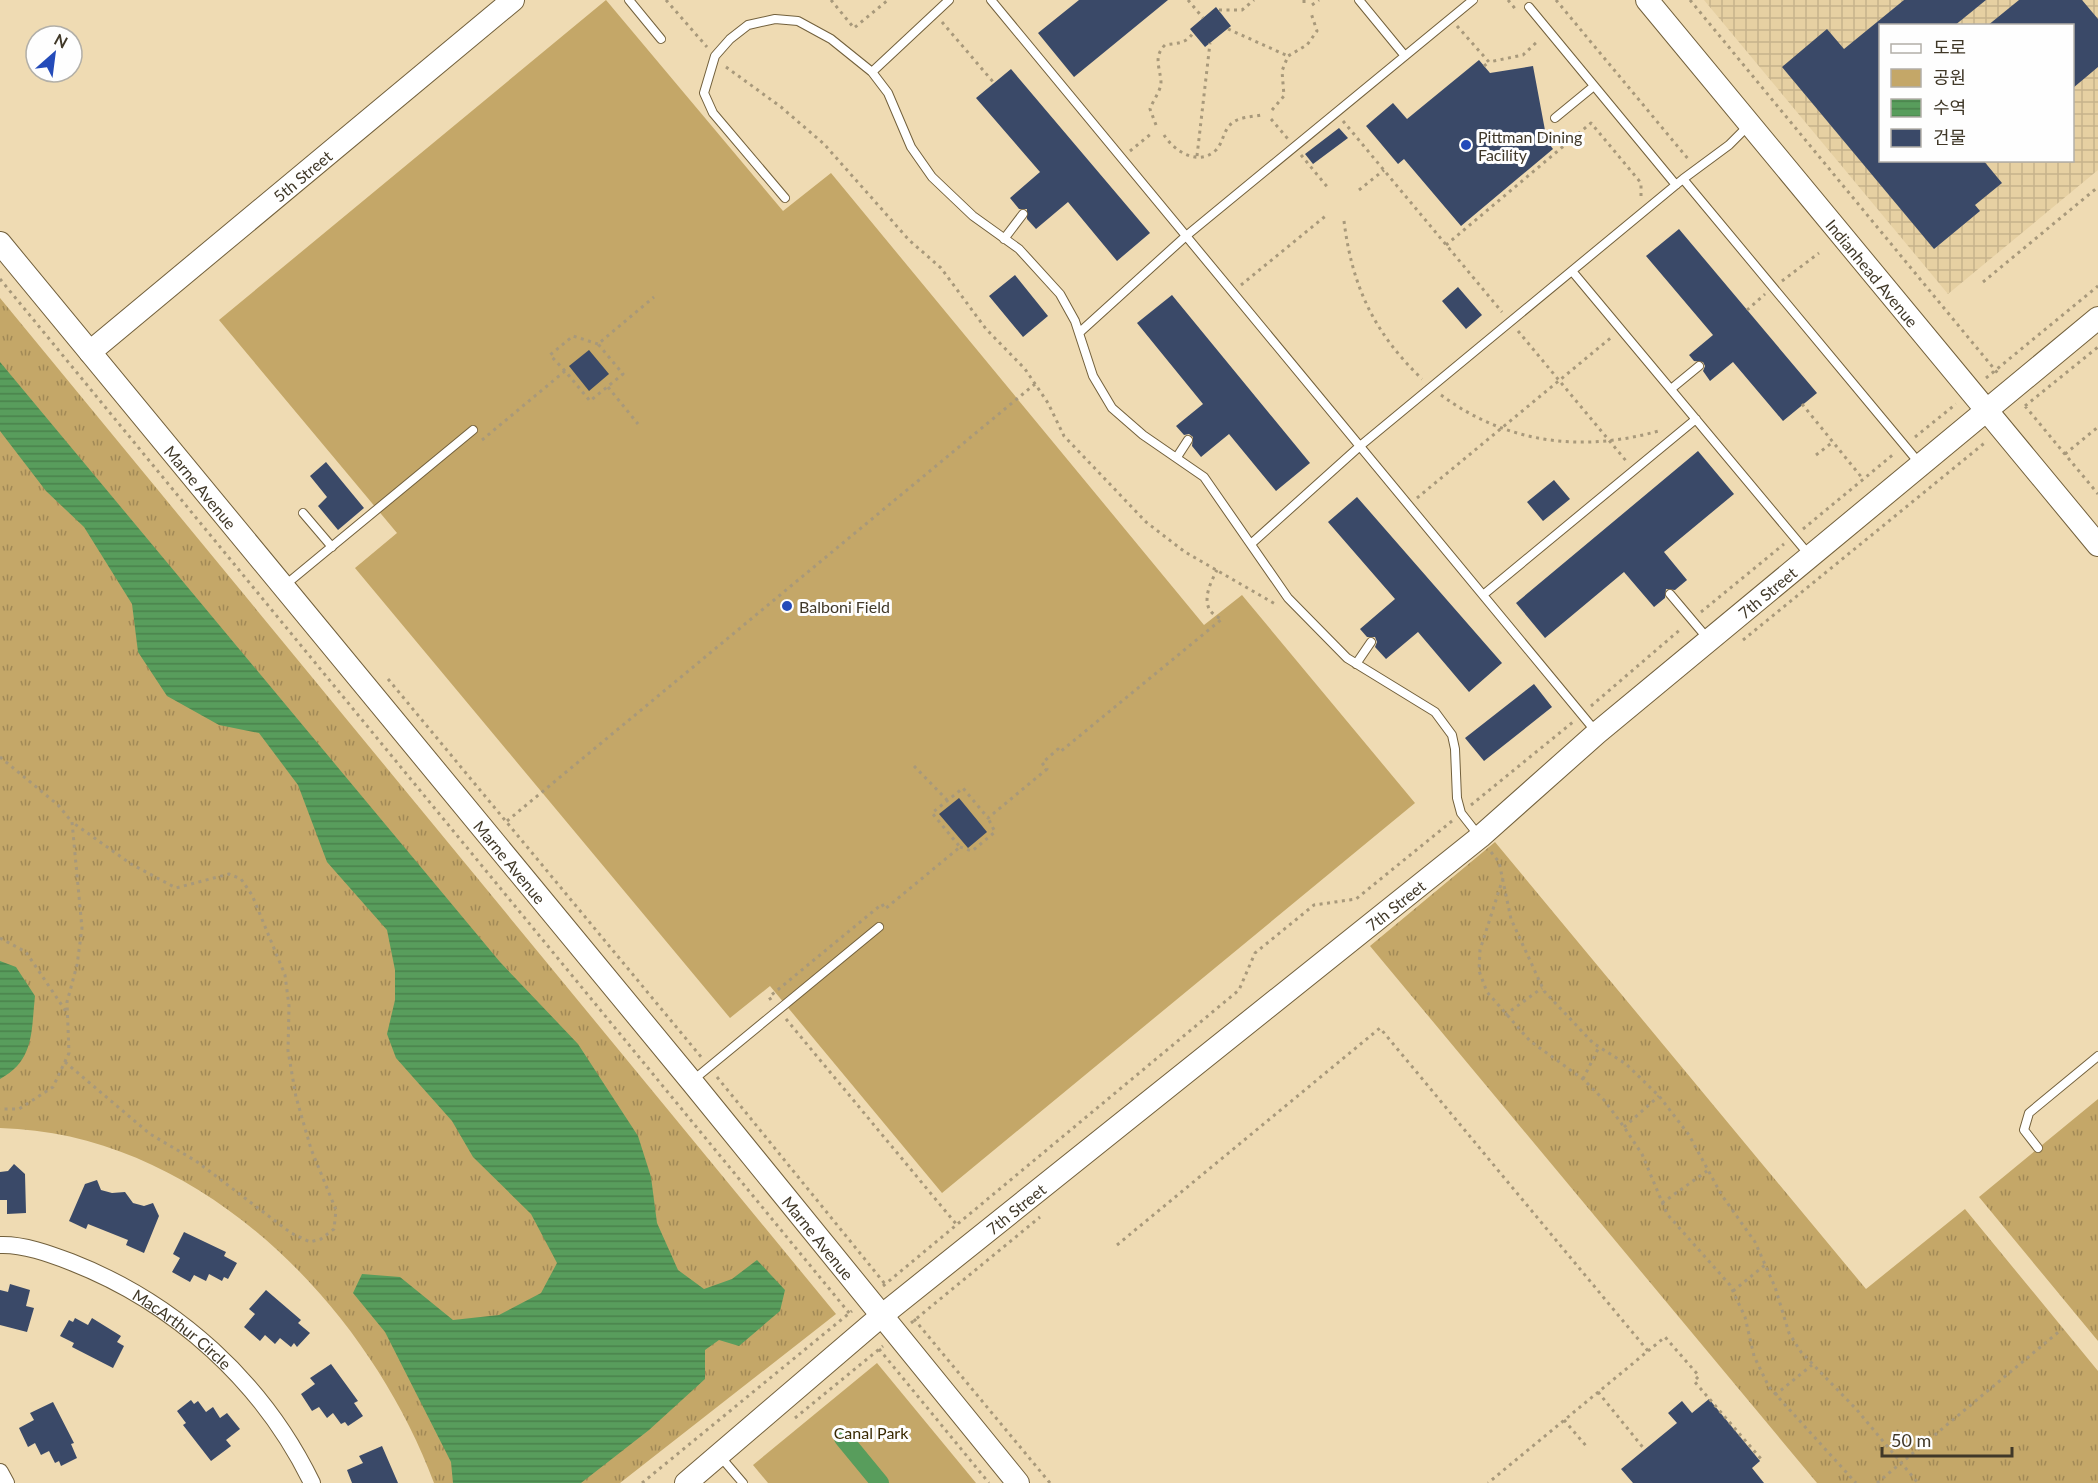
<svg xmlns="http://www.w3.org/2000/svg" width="2098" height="1483" font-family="Lato,'Noto Sans KR',sans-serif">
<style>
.industrial{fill:url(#industrial-grid);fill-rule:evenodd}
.grass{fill:url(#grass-tufts)}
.green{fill:#c4a768}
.water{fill:url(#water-rules)}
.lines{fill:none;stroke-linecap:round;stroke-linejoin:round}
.canal{stroke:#589d5c;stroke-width:18}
.building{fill:#3a4968}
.lane-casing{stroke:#72603c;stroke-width:10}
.street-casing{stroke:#72603c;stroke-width:18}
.secondary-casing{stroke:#72603c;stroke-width:24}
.path{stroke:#a8997b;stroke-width:3;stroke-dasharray:3 4.5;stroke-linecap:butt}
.lane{stroke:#fff;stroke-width:8}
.street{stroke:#fff;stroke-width:16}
.secondary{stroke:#fff;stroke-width:22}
.poi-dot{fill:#244bb9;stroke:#fefefe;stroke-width:2}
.labels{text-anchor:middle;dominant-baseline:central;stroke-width:6;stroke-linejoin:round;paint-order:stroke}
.poi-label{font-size:16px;fill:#403828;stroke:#fefefe;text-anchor:start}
.street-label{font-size:16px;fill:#403828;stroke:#fefefe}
.park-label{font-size:16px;fill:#392901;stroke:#fefefe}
</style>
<defs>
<pattern id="industrial-grid" width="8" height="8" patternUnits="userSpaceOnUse" patternTransform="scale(1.5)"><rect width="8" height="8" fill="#e6d0a2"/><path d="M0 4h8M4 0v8" fill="none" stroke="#c6b38c"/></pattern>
<pattern id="grass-tufts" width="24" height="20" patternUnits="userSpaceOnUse" patternTransform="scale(1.5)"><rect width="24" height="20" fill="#c4a768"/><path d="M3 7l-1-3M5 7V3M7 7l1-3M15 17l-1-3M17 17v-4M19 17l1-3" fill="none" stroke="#a18956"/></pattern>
<pattern id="water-rules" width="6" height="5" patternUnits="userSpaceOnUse" patternTransform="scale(1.5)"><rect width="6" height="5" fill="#589d5c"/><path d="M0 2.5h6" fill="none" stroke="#4a814c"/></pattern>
</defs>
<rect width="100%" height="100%" fill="#efdbb3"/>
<!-- industrial -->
<path class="industrial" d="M1704 0H2098V170L1948 294ZM1880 26H2072V160H1880Z"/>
<!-- grass -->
<path class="grass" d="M0 298 836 1314 620 1483H434C368 1306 200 1133 0 1128Z
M1495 842 1866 1289 1965 1209 2098 1371V1483H1817L1370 946Z
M2098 1099V1341L1979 1197Z"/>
<!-- green -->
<path class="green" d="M606 0 783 211 831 173 1204 625 1242 595 1415 803 942 1193 770 986 730 1018 355 568 397 533 219 320Z
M877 1363 976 1483H768L753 1465Z"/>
<!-- water -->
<path class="water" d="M0 362 500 962 578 1044 638 1136 651 1177 657 1223 678 1270 704 1289 732 1279 757 1260 785 1290 780 1311 739 1346 719 1340 705 1350V1379L649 1430 581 1483H453L451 1462 385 1332 353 1293 362 1274 400 1277 453 1320 499 1315 541 1293 557 1263 531 1214 473 1157 452 1121 396 1058 387 1034 395 1000V970L387 930 327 862 298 785 259 733 219 725 167 696 138 652 132 604 84 527 46 491 0 431Z
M0 961 16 967 35 996C31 1031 35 1060 0 1079Z"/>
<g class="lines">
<!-- canal -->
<path class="canal" d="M843 1438 880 1483"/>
</g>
<!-- building -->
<path class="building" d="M1079 0H1168L1074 77 1038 33Z
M1904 0H1986L1954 26H1881V160H1983L2002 183 1975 205 1980 211 1934 249 1782 67 1827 29 1844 49Z
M2019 0H2082L2098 19V67L2073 88V26H1987Z
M1216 7 1231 26 1205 47 1190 29Z
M1479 60 1490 73 1533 66 1547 141 1553 149 1461 226 1404 159 1398 164 1366 126 1393 103 1407 119Z
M1011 69 1150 233 1117 261 1068 202 1036 229 1027 219V209H1019L1010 198 1040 172 976 98Z
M1339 128 1348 138 1313 164 1305 154Z
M1679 229 1817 393 1783 421 1733 362 1710 381 1703 371 1705 366 1703 362 1694 361 1689 355 1713 335 1646 256Z
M1015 275 1048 316 1023 337 989 296Z
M1458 287 1482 315 1466 329 1442 301Z
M1172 295 1310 463 1276 491 1229 434 1201 457 1192 446 1193 437 1189 434 1184 435 1176 426 1203 404 1137 323Z
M589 350 609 374 589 391 569 366Z
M1698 451 1734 494 1664 552 1687 580 1675 590 1666 589 1665 598 1654 607 1624 572 1545 638 1516 603Z
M326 462 364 508 338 530 318 506 327 497 310 476Z
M1554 480 1570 499 1543 521 1527 502Z
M1357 497 1502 663 1469 692 1418 632 1386 659 1375 647 1377 642 1375 637H1367L1360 629 1395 599 1328 522Z
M1534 684 1552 707 1484 761 1465 738Z
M959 798 987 832 968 848 939 814Z
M14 1164 25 1174 26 1213 7 1214V1200H0V1172L8 1171Z
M97 1180 101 1190 112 1193 125 1192 133 1203 144 1206 153 1203 159 1216 144 1253 126 1245 128 1240 88 1224 86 1229 69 1221 85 1184Z
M184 1232 226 1252 224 1256 237 1263 228 1279 224 1277 222 1281 209 1274 206 1281 194 1275 190 1282 172 1272 180 1258 173 1254Z
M10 1284 30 1290 26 1306 34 1308 27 1332 0 1325V1290L8 1292Z
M266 1290 301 1320 298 1323 310 1333 297 1347 294 1343 291 1347 280 1338 275 1344 265 1335 260 1341 244 1327 255 1314 249 1309Z
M75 1318 88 1325 92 1318 121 1336 117 1342 124 1346 113 1368 72 1347 74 1343 60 1336 69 1320 73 1322Z
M331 1364 358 1401 354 1403 363 1416 348 1426 345 1422 341 1424 333 1413 327 1418 319 1407 312 1411 301 1394 315 1384 310 1378Z
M1709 1399 1760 1461 1752 1468 1764 1483H1633L1621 1469 1677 1423 1668 1413 1682 1401 1692 1413Z
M191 1400 194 1404 198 1401 206 1412 213 1407 220 1418 227 1413 240 1429 226 1440 231 1446 211 1461 183 1425 186 1423 177 1411Z
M53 1402 74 1443 71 1444 77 1458 61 1466 59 1461 55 1463 49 1451 41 1455 35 1443 28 1447 19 1428 34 1420 30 1413Z
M382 1446 398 1483H352L347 1470 363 1463 359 1456Z"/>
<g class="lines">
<!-- lane casing -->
<g class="lane-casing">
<path id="lane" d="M629 0 661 39
M991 0 1597 733
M1359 0 1405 56
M1529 7 1676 185
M872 72 949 0
M1555 118 1594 86
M1683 179 1920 464
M785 198 713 113 704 93 715 56 730 39 748 25 775 19 798 21 831 39 872 72 888 93 911 147 932 177 973 216 1019 249 1060 294 1075 321 1093 376 1112 408 1143 435 1204 477 1288 598 1347 658 1435 712 1452 735 1455 749 1457 798 1461 813 1479 836
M1004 239 1023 214
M1572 271 1810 556
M1080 332 1186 236 1473 0
M1671 389 1699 366
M1177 457 1188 440
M303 513 332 547
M1252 543 1360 446 1683 179 1729 145 1749 125
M284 586 473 430
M1670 594 1708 639
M1483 595 1696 419
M1356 664 1371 642
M692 1081 879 927
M2038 1148 2024 1130 2029 1113 2098 1056
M719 1455 743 1483"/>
</g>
<!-- street casing -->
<g class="street-casing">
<g id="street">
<path id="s1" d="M0 1245C23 1244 50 1254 71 1262 176 1303 263 1382 312 1483"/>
<path d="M0 1472 6 1483"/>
</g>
</g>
<!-- secondary casing -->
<g class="secondary-casing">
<g id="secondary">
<path id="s2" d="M1647 0 2098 545"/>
<path id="s3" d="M0 243 692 1082 1018 1483"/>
<path id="s4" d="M90 352 513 0"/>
<path id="s5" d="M686 1483 880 1317 1480 837 1597 733 2098 318"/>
</g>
</g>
<!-- path -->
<path class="path" d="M666 0 707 47
M831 0 854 28 888 0
M1188 0 1203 18
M1304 0V3
M1508 0 1517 11
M1556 0 1689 160
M1690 0 2000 376
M1312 5 1319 0
M1219 10H1242L1254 0
M942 22 994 83
M1457 26 1489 62 1523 55 1539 40
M1228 29 1288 56
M1484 66 1489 62
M726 67 781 107 824 144 909 240 941 268 986 329 1025 369 1048 403 1064 436 1146 522 1185 552 1277 605
M1272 110 1284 96 1282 71 1288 56 1307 45 1317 31 1311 13
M1271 119 1288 139
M1343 121 1502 312
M1156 125 1150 109C1153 100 1161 91 1161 82 1160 67 1153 57 1165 45 1177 43 1186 44 1193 33
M1164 135C1174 151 1198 167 1216 150 1223 143 1223 132 1230 125 1237 117 1251 117 1261 115
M1130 151 1152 133
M1301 155 1329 189
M1197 156 1210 43
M1359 190 1384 170
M1344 221C1352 286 1374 333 1422 379
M1446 245 1591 123 1641 183V196
M0 279 850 1314
M1782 281 1819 253
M1983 282 2098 187
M1241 285 1328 214
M1747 310 1765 294
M1518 331 1627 462
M565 371 550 355 573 336 598 344
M1986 378 2098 286
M608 387 638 424
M1441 395C1507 444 1584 453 1662 430
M1802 404 1863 479
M2025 406 2098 347
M2025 406 2098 494
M1915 437 1956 404
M482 440 565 371 590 401 623 374 598 344 654 297
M2065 454 2098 427
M1816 455 1833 442
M1417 498 1613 336
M1803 529 1895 453
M1701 612 1784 544
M1743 640 1987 441
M388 679 702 1058
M1591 706 1682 628
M0 757 58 805 72 822 82 928 77 965 67 1002 69 1053 53 1087 19 1109H0
M914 766 947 800
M1471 805 1573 722
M507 821 1035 384
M960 847 972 851 995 832 988 818
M1491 852 1499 862 1511 919 1544 991 1593 1043 1626 1064 1659 1096 1689 1135 1721 1194 1755 1242 1775 1287 1789 1333 1801 1352 1857 1410 1918 1483
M1503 878 1480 950 1479 971 1487 992 1530 1041 1583 1079 1604 1100 1624 1127 1642 1154 1667 1214 1730 1285 1745 1317 1754 1356 1769 1387 1856 1483
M0 938 26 952 67 1013
M771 1000 769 997 882 904 885 909 960 847 932 813 963 788 988 818 1047 769 1042 763 1058 749 1060 752 1222 619C1198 610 1208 587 1217 570
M1505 1015 1542 988
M786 1019 957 1225
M65 1062 150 1134 196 1161 291 1233 310 1242 321 1239 334 1229 336 1210 311 1149 296 1097 288 1051 289 1006 285 975 252 895 241 879 229 874 176 888 131 864 72 822
M717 1077 885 1284
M1583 1079 1599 1047
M1624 1127 1659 1096
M1662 1203 1707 1171
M1117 1245 1380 1028 1648 1351 1488 1483
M883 1286 1239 990 1255 953 1314 905 1356 899 1452 821
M1733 1291 1765 1265
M914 1319 1050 1483
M911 1323 1040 1217
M879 1349 989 1483
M1648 1351 1665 1337 1699 1376 1694 1381 1762 1460
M1598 1392 1645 1450
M1775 1395 1812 1365
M795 1418 883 1346
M1564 1420 1587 1447
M642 1483 852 1311
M1877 1483 2062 1329"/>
<!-- lane -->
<use href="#lane" class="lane"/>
<!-- street -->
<use href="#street" class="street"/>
<!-- secondary -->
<use href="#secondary" class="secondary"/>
</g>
<!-- markers -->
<g class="poi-dot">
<circle cx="1466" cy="145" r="6"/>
<circle cx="787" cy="606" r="6"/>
</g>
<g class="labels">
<!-- poi labels -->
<g class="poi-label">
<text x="1478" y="136">Pittman Dining<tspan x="1478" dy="18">Facility</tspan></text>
<text x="799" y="606">Balboni Field</text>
</g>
<!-- street labels -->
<g class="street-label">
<text stroke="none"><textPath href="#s4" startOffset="276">5th Street</textPath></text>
<text stroke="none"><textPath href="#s2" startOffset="354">Indianhead Avenue</textPath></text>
<text stroke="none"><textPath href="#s3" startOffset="316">Marne Avenue</textPath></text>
<text stroke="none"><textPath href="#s5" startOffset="1401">7th Street</textPath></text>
<text stroke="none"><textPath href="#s3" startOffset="802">Marne Avenue</textPath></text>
<text stroke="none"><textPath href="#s5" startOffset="915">7th Street</textPath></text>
<text stroke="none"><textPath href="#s5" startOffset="429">7th Street</textPath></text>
<text stroke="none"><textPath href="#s3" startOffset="1288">Marne Avenue</textPath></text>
<text stroke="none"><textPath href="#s1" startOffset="204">MacArthur Circle</textPath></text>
</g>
<!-- park labels -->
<g class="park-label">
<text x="871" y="1432">Canal Park</text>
</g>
</g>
<!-- legend -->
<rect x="1879" y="24" width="195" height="138" fill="#fefefe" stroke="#b2afa8" stroke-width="1.5"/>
<rect x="1891" y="44" width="30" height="9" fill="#ffffff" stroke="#b2afa8" stroke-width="1.5"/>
<text x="1933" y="54" font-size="18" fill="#403828">도로</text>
<rect x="1891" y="69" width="30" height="18" fill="#c4a768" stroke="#b2afa8" stroke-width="1.5"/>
<text x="1933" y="84" font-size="18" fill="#403828">공원</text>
<rect x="1891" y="99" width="30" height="18" fill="url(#water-rules)" stroke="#b2afa8" stroke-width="1.5"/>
<text x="1933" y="114" font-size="18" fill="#403828">수역</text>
<rect x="1891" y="129" width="30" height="18" fill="#3a4968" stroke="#b2afa8" stroke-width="1.5"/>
<text x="1933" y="144" font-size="18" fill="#403828">건물</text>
<!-- north arrow -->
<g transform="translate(54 54) rotate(28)"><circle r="28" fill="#fefefe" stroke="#b2afa8" stroke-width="1.5"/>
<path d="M0-4.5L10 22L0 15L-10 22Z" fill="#244bb9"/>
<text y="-9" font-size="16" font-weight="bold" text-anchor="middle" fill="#403828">N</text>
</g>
<!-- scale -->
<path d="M1882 1447v9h130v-9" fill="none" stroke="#403828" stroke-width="3"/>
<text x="1891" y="1447" font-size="18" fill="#403828" stroke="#fefefe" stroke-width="4.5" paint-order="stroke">50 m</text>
</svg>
